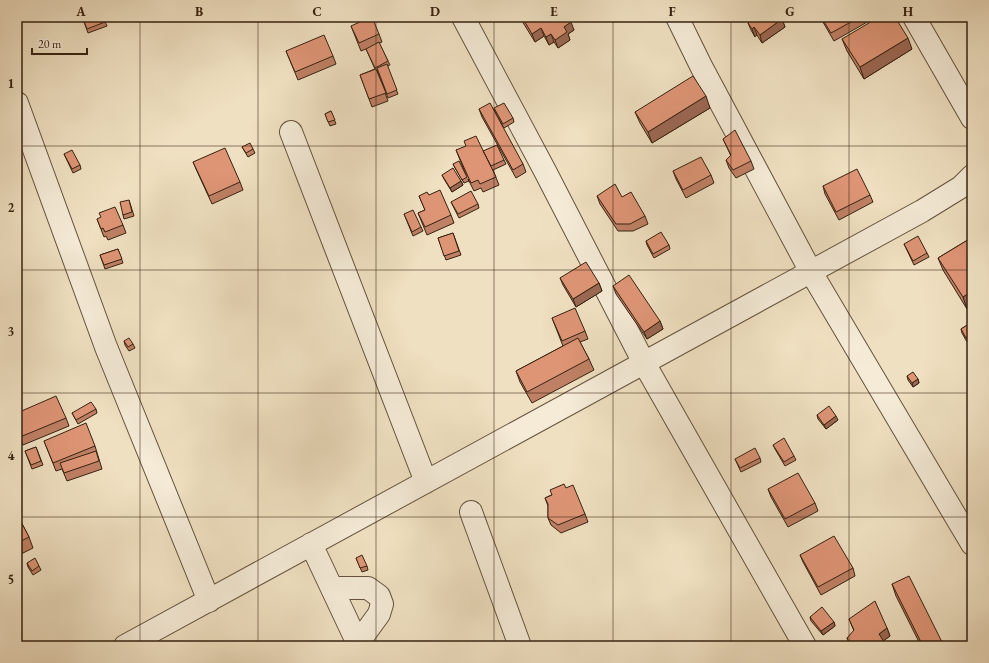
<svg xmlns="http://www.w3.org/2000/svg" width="989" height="663" font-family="'EB Garamond',serif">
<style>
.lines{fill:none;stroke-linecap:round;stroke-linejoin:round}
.minor-casing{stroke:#64523d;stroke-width:24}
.minor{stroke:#f5ebd7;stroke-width:22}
.wall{fill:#bf8065;stroke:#362211}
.shaded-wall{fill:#9b6853;stroke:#362211}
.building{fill:#de9576;stroke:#362211}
.grid{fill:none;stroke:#362211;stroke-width:1;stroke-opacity:0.55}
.neatline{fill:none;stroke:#362211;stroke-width:1.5}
.grid-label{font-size:13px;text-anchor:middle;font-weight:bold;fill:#362211}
</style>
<rect width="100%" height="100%" fill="#efe0c1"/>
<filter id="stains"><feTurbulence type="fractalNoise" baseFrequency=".005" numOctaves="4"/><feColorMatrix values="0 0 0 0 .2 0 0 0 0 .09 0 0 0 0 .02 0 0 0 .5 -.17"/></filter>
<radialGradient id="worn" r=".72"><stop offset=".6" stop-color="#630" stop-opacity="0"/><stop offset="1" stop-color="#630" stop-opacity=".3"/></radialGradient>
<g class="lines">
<!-- minor casing -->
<g class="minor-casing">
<path id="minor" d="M463 17 545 171 644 363 805 646
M677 17 702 68 811 272 972 544
M914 17 972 118
M17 103 106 347 209 601
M291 132 426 482
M471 512 520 646
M311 544 359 646
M332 588H368L379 596 382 604 379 614 358 643
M125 646 922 211 961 187 972 176"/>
</g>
<!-- minor -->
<use href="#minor" class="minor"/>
</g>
<!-- wall -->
<path class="wall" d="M103 17 107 26 88 33 83 19Z
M478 17H488L481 22Z
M520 17H567L574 30 568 34 570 40 558 48 554 42 549 45 544 36 535 42 522 21Z
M752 17H781L785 27 762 43 757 35 755 37 751 30 748 23 753 18Z
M820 17H876L834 41Z
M351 26 379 34 382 42 379 43 390 65 387 66 398 94 388 98 378 71H377L388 101 372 107 360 75 375 69 366 49 361 51Z
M842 39 912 49 864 79 847 51Z
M286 51 333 56 336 64 298 80Z
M494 108 513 118 514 122 504 128 495 112Z
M710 108 652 143 640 123 635 112Z
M479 109 523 164 526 172 516 178 482 117Z
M331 111 336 124 330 126 325 114Z
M723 139 751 161 754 169 736 178 729 168 726 160 731 156Z
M242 147 253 149 255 153 248 157Z
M456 150 484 151 504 160 506 164 493 170 499 185 483 192 481 188 474 191 468 179 469 181 464 183 455 168 453 164 466 175Z
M64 154 80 165 81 169 73 173Z
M193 162 240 182 243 190 212 204 196 169Z
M673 171 711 175 714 183 686 198 676 179Z
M442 175 461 181 463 185 452 192 444 179Z
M823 186 870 195 873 202 839 220 825 194Z
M429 195 451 215 454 223 427 235 418 213 425 210 419 196Z
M597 196 622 197 645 216 648 224 633 231H618L600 204Z
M129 200 134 216 124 219 123 215Z
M451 202 478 204 479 208 459 218Z
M404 214 421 227 423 231 413 236Z
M972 214V235L968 225 972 223 969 216Z
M97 219 123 225 126 233 108 240 106 236 104 237Z
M453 233 461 255 446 260 438 238Z
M971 238 967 309 943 270 938 258Z
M646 241 669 245 670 249 654 258 647 245Z
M904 244 927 253 929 257 914 265Z
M118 249 123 263 105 269 100 255Z
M560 278 599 283 602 291 576 307 563 285Z
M613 286 660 321 663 329 647 339 616 294Z
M552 318 585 331 588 339 580 342 589 359 594 370 532 403 520 382 516 371 563 346Z
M972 322V339L967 342 962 333 961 329Z
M124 341 133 344 135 348 129 351 125 345Z
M907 376 918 379 919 383 913 387 908 380Z
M96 409 97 413 78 424 72 413Z
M17 413 66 418 69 426 23 445 17 431Z
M817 415 838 420 826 429 818 419Z
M44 441 95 446 102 469 67 481 62 469 56 471Z
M773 445 794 456 796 460 785 466 775 449Z
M36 447 43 465 32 469 25 451Z
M760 458 761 462 741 472 735 459Z
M566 488 585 514 588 522 561 533 551 525 548 518V506L545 498Z
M768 489 815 503 818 511 788 527 771 497Z
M17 514 29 537 33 548 19 555 17 552Z
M800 555 853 568 855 576 821 595 803 562Z
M356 558 367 566 368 570 362 572Z
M27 563 39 566 41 570 33 575 28 567Z
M892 584 944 646H921L896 596Z
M810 617 834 622 835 626 823 635 811 621Z
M849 619 887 628 890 636 883 641 887 646H850L847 638 854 631Z"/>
<!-- shaded-wall -->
<path class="shaded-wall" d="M782 19 785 27 762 43 760 35Z
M571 22 574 30 568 34 570 40 558 48 555 40 564 27Z
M754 27 757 35 755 37 752 29Z
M541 28 544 36 535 42 532 34Z
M551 34 554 42 549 45 546 37Z
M908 38 912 49 864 79 860 67Z
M706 96 710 108 652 143 648 132Z
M461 181 463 185 452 192 450 188Z
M599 283 602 291 576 307 573 299Z
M972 291V305L967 309 963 297Z
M660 321 663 329 647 339 644 332Z
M918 379 919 383 913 387 912 383Z
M836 416 838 420 826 429 824 425Z
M834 622 835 626 823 635 821 631Z
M887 628 890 636 882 642 879 634Z"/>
<!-- building -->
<path class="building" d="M89 17H103L105 22 87 29 83 19Z
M371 17H372L379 34 359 43 351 26Z
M522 17H567L571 22 564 27 567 32 555 40 551 34 546 37 541 28 532 34Z
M754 17H781L782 19 760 35 754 27 752 29 748 23Z
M821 17H860L831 33Z
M879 17H895L908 38 860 67 842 39Z
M324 35 333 56 295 72 286 51Z
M379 42 388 61 375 68 366 49Z
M387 64 397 90 387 94 377 68Z
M376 69 386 93 369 99 360 75Z
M693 76 706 96 648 132 635 112Z
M490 103 523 164 513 170 479 109Z
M504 103 513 118 503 124 494 108Z
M331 111 335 120 328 122 325 114Z
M735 130 751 161 733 170 726 160 731 155 723 139Z
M476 136 496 177 480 184 478 180 471 183 456 150 466 146 464 141Z
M250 143 253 149 246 153 242 147Z
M497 145 504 160 491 166 483 151Z
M225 148 240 182 209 196 193 162Z
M72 150 80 165 72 169 64 154Z
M701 157 711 175 683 190 673 171Z
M459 161 467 177 462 180 453 164Z
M453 168 461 181 450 188 442 175Z
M857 169 870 195 836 212 823 186Z
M615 184 622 197 631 192 645 216 630 224H616L597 196Z
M440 190 451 215 425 227 418 213 425 210 419 196 427 192 429 195Z
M471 191 478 204 458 214 451 202Z
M972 199V211L967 202Z
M129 200 132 212 123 215 120 202Z
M115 207 123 225 105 232 103 228 101 229 97 219 101 217 99 213Z
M413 210 421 227 412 232 404 214Z
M972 214V223L969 216Z
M972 223V232L968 225Z
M661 232 669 245 653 254 646 241Z
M453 233 459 251 444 256 438 238Z
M918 236 927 253 913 261 904 244Z
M971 238 972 239V291L963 297 938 258Z
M118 249 122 259 104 265 100 255Z
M586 262 599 283 573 299 560 278Z
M629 275 660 321 644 332 613 286Z
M575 308 585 331 562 341 552 318Z
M972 322V334L966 338 961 329Z
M129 338 133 344 128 347 124 341Z
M578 338 589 359 527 392 516 371Z
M913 372 918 379 912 383 907 376Z
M56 396 66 418 20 437 17 430V413Z
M91 402 96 409 76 420 72 413Z
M829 406 836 416 824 425 817 415Z
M86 423 95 446 53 463 44 441Z
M784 438 794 456 784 462 773 445Z
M36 447 41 461 31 465 25 451Z
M755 448 760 458 740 468 735 459Z
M96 451 99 461 64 473 60 463Z
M798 473 815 503 785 519 768 489Z
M564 484 566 488 573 485 585 514 558 525 548 518V504L545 498 552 495 550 490Z
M17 514 29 537 17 543Z
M834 536 853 568 818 587 800 555Z
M362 555 367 566 360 568 356 558Z
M35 558 39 566 32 571 27 563Z
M909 576 944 646H923L892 584Z
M875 601 887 628 879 634 886 645V646H851L847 638 854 630 849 619Z
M822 607 834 622 821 631 810 617Z"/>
<!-- grid -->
<path class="grid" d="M140 17V646M258 17V646M376 17V646M494 17V646M613 17V646M731 17V646M849 17V646M17 146H972M17 270H972M17 393H972M17 517H972"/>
<!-- margin -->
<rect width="989" height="663" fill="none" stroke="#efe0c1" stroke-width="44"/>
<!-- scale -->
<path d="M32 48v6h55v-6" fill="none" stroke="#362211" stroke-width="2"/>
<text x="38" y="48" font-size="12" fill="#362211" stroke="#f5ebd7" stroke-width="3" paint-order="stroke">20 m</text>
<rect x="22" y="22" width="945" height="619" class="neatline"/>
<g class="grid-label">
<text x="81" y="16">A</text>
<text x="199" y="16">B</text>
<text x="317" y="16">C</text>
<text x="435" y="16">D</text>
<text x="554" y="16">E</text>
<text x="672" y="16">F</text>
<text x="790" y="16">G</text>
<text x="908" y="16">H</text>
<text x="11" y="88">1</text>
<text x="11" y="212">2</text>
<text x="11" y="336">3</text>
<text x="11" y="460">4</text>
<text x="11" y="584">5</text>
</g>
<rect width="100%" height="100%" filter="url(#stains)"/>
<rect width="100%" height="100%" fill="url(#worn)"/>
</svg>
